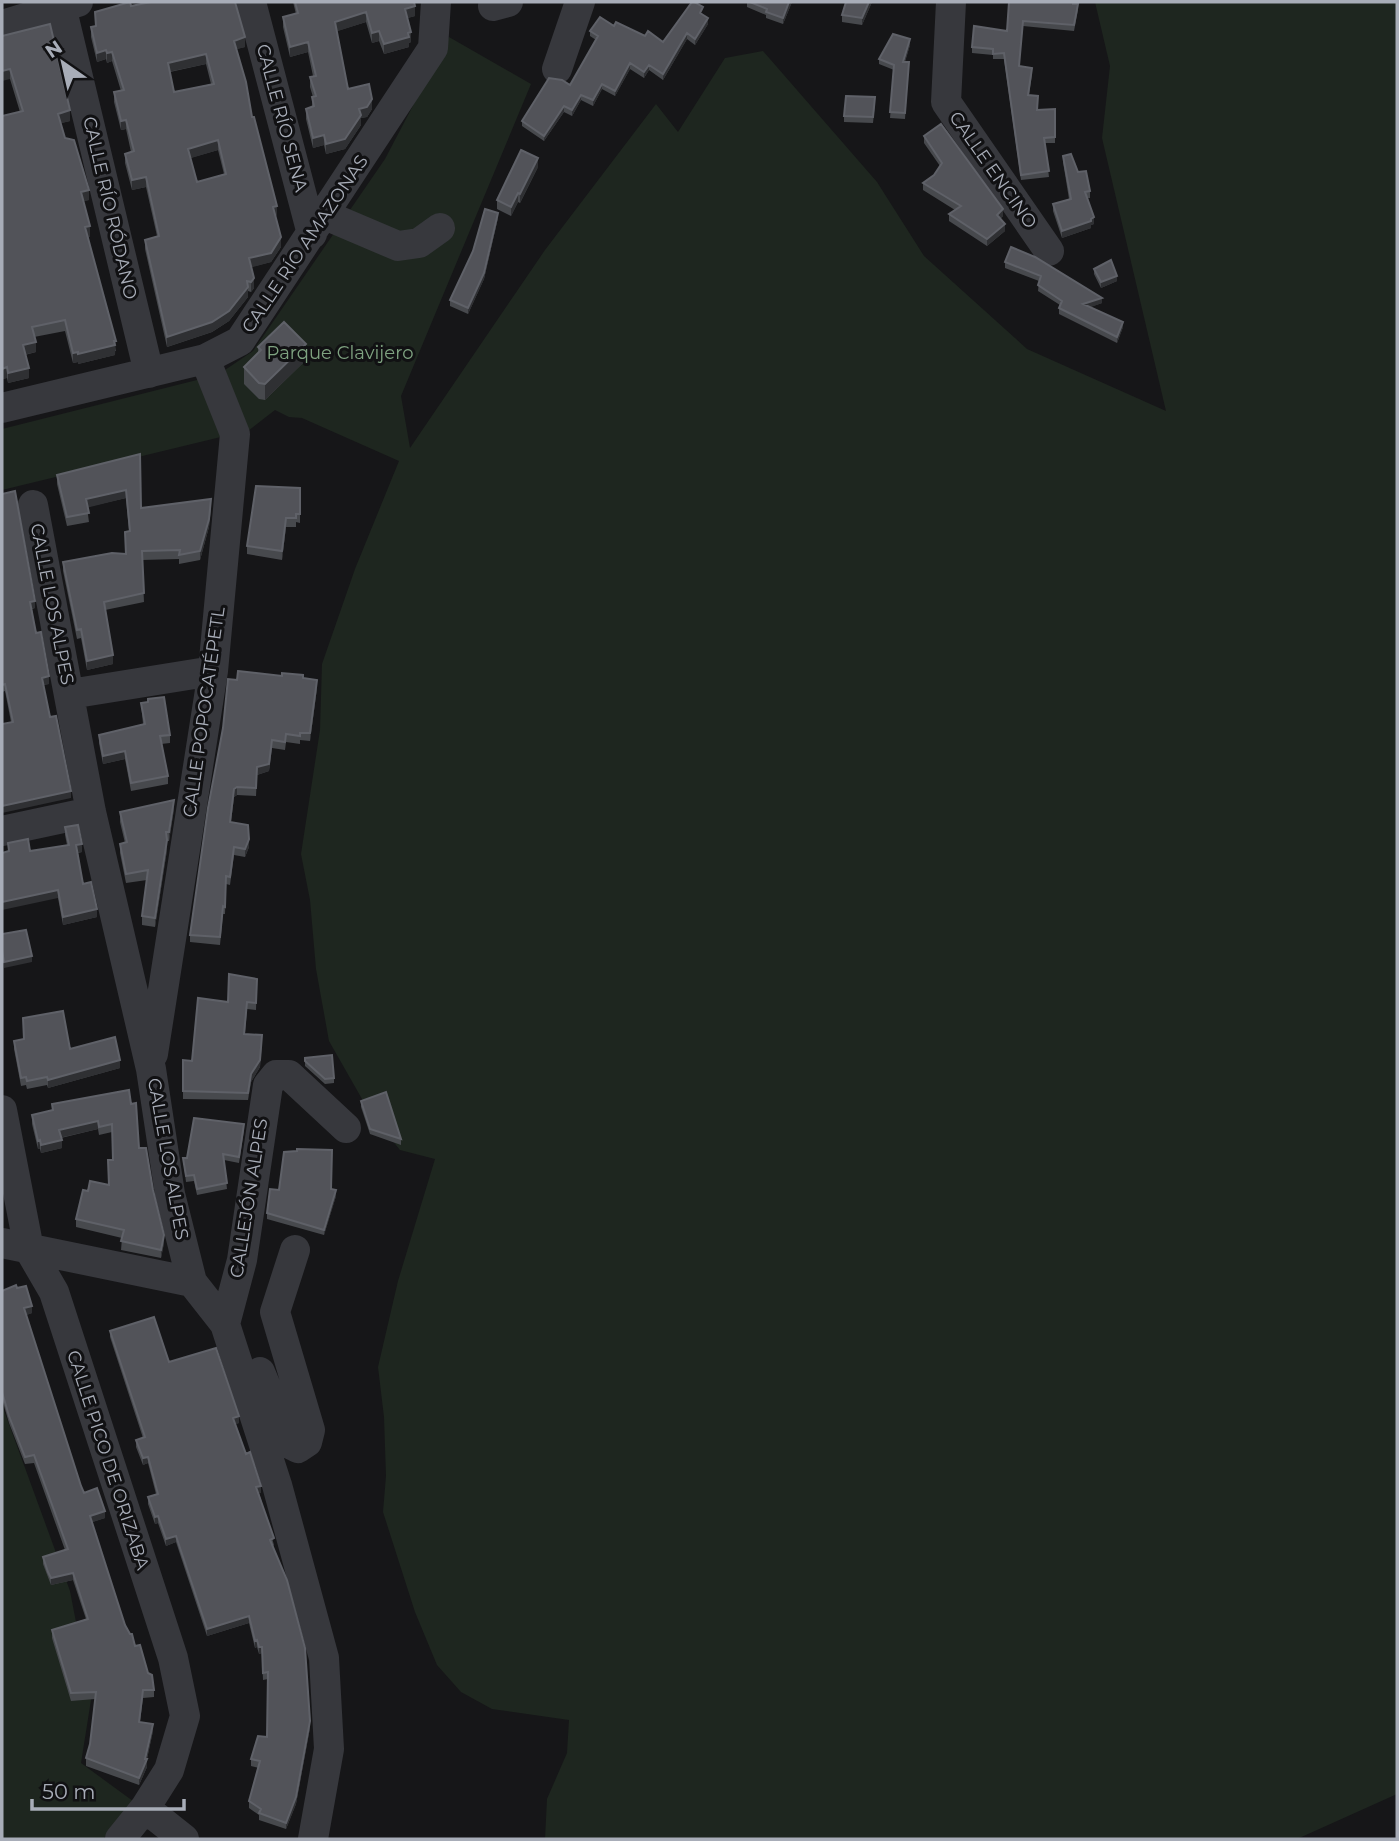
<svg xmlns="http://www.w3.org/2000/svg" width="1399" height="1841" font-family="Montserrat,sans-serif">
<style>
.green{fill:#1e261f}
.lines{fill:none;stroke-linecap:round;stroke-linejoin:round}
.minor{stroke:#37383d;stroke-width:30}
.wall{fill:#47494d;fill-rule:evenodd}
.shaded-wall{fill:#2f3033}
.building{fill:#525359;stroke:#5f6168;stroke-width:2;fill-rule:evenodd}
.labels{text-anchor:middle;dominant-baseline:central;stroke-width:6;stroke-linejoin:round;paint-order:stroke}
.street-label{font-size:18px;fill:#a8adb8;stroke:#111113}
.park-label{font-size:18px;fill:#7fa381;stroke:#111113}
</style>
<rect width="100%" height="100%" fill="#161618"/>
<!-- green -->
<path class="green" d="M1095 2H1397V1794L1297 1839H545L547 1799 567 1753 569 1720 492 1709 461 1692 437 1665 415 1612 383 1512 386 1476 384 1417 378 1367 398 1281 435 1159 400 1150 370 1113 329 1041 316 969 310 900 301 854 320 730 322 664 355 569 399 461 302 418 289 417 275 410 248 431 225 370 253 351 385 159 449 37 531 84 401 396 410 448 545 250 656 104 678 132 725 58 763 51 877 182 924 256 1027 349 1166 411 1102 138 1110 66Z
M205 378 229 435 2 490V429Z
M2 1405 70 1591 91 1700 81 1763 137 1804 103 1839H2Z"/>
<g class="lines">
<!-- minor -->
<path class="minor" d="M60 2 149 373
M251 2 312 234
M951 2 946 102 1049 251
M493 6 508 2
M2 25 78 2
M557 69 580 2
M325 215 398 246 419 243 440 228
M2 408 205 359 240 341 433 48 436 2
M33 505 91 812 151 1069 170 1194 192 1282 225 1324 277 1485 324 1658 329 1749 313 1839
M70 694 213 671
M2 831 91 812
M153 1054 213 671 235 434 205 359
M2 1110 29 1249 54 1292 173 1658 185 1716 169 1770 145 1808 120 1839
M2 1243 192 1282
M225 1324 242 1260 268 1085 276 1075H289L346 1128
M260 1372 290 1444 298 1448 307 1442 310 1430 275 1312 295 1250
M145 1808 184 1839"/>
</g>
<!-- wall -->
<path class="wall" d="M293 2H414L415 16 407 18 411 42 409 43V47L384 54 379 41 372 43 366 22 337 31 348 89 372 109 367 117 361 118V125L345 149 326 154 324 145 313 148 306 119V109L312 107V97H313L310 87V77L313 76 308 52 290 57 283 27V17L296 14Z
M747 2H792L783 24 766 18V15L747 7Z
M846 2H872L862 25 842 22V15Z
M1009 2 1073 4 1078 10 1074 31 1023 26 1019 66 1032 74 1029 95 1038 110 1055 109V143H1045L1049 177 1021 180 1004 59H993V55L972 53V47L1007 31Z
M131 6 245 47 236 49 252 117 277 215 275 216 281 247 271 262 251 267 254 288 251 292 248 291V297L229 321 212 332 167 347 145 249V240L157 236 146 187 132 190 125 163V154L131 152 126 129 121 130 114 102V92L121 91 112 61 107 63 106 59 97 62 91 37V27L95 26V12ZM206 64 211 84 174 92 170 72ZM218 150 224 174 197 182 190 158Z
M703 13 702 14 708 24 695 45 687 39 663 80 649 70 644 78 630 69 615 96 602 89 593 106 581 100 572 116 564 112 544 141 522 126V121L570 85 596 40 590 36V31L614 26 663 42Z
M2 36 70 121 61 123 65 138 89 200 83 201 90 237H88L116 351H115V355L78 364V362L73 363 65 331 34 337 36 352 25 355 29 378 8 383 7 378 2 379V116L20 112 10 79Z
M910 45 905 62H909L905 119 890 118 894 70 879 64V59Z
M875 103 873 123 844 122V116Z
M924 136 1003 216 1000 219 1005 231 987 246 949 221V214L955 210 923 190V183L934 175 940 166 924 143Z
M1063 156 1078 172 1090 191V198H1088L1094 224 1091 225V228L1062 238 1053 211V204L1069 199 1063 162Z
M538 167 520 203 518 202 511 216 497 209V200Z
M498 218 484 279 468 314 450 306V300L473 251Z
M1011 247 1102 303 1090 307 1123 327 1117 343 1059 314V308L1060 305 1038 291 1039 281 1005 268V262Z
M1094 269 1117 281 1101 288 1094 274Z
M258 347 306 360 265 400 259 399 244 384V367L258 353Z
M140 454 141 508H211L209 527 200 560 179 564V559L142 560 144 602 105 610 113 664 87 670 81 638 77 639 63 571V562L125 554 129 531 126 498 87 507 89 522 67 526 57 484V475Z
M300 488V523L296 522V527H286L282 560 247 554V546Z
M2 494 35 608 32 609 36 633 49 684 43 685 50 717 71 798 11 722 5 691 2 692Z
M303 678 317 688 310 741 300 740V744L286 742 285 750 272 748 269 771 257 775 256 796 237 795 234 797 231 822 249 847 245 857 234 855 230 885 226 884 225 914H223L220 945 190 942V935L237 680Z
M141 703 170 735V743L161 744 168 776V784L131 791 125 759 103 764 99 743V735L143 724Z
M174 809 169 841H167V850L155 927 142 925V916L147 880 126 883 120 853V844L125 843 120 822V812Z
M65 827 82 852 78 853 83 884 97 917 63 925 58 898 30 851 67 845 65 835Z
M257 979 256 1010 247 1009 245 1034 262 1042 260 1067 251 1082 248 1100 183 1099V1060L192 1061 228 1002Z
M14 1041 70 1049 120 1068 48 1088 47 1085 27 1089 26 1085 21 1086 14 1049Z
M305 1058 334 1078V1083L325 1084 305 1066Z
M129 1090 139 1148 153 1190 164 1243 161 1258 121 1250 122 1238 76 1227V1219L88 1191 108 1185 113 1160 112 1132 99 1135 98 1129 61 1138 62 1148 41 1153 40 1149H38L32 1124V1115L52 1111V1104Z
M361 1101 401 1139V1145L370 1134 361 1107Z
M244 1130 239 1163 224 1160 227 1189 197 1195 194 1181 186 1182 183 1158H187Z
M331 1189 336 1196 324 1235 267 1219V1213L279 1190Z
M2 1291 32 1313 26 1315 81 1486 84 1493 105 1518 92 1522 125 1625 135 1646 154 1690V1697L143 1698 140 1722 153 1731 147 1759V1767L139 1785 86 1766V1758L90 1744 95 1699 71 1701 52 1638V1630L86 1619 73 1580 51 1585 43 1564V1557L65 1550 34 1463 25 1464 9 1423 2 1399Z
M110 1331 169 1362 239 1423 235 1424 261 1493H259L274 1545 273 1546 310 1728 296 1804 286 1829 259 1820V1815L249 1808V1801L259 1768 251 1766V1759L267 1737 268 1679 263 1680 262 1653 259 1654 257 1647 255 1648 249 1623 207 1636 176 1542 166 1546 158 1523 155 1524 148 1504V1497L156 1494 148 1463 143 1465 136 1447V1440L143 1438 110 1337Z"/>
<!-- shaded-wall -->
<path class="shaded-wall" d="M789 2H792L783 24V18Z
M869 2H872L862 25V18Z
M415 6V16L405 19V9Z
M366 12V22L335 32V22Z
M708 18V24L695 45V39Z
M379 31V41L372 43V33Z
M411 32V42L409 43V47L384 54V44Z
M687 33V39L663 80V74Z
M245 37V47L234 50V41Z
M910 39V45L903 67V62Z
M308 42V52L290 57V47Z
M106 50V59L97 62V53Z
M112 52V61L107 63V53Z
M206 54V64L168 72V63Z
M630 63V69L615 96V91Z
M649 65V70L644 78V72Z
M10 69V79L2 81V71Z
M602 84V89L593 106V100Z
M581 95V100L572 116V110Z
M372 99V109L367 117 361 118V125L345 149 326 154V144L359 109Z
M564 106V112L544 141V136Z
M70 110V121L58 124V114Z
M126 120V129L121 130V121Z
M324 135V145L313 148V138Z
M218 140V150L188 159V149Z
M538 158V167L520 203V194Z
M146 177V187L132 190V180Z
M89 190V200L81 202V192Z
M518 193V202L511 216V207Z
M277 206V215L273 216V207Z
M1003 209V216L997 222V215Z
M498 213V218L484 279 468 314V308Z
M1094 217V224L1091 225V228L1062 238V231Z
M1005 224V231L987 246V239Z
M90 226V237L85 238V227Z
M281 237V247L271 262 249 268V258Z
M1117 276V281L1101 288V282Z
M254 278V288L251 292V282Z
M248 287V297L229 321 212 332 167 347V337Z
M1102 298V303L1083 310V304Z
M1123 322V327L1117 343V337Z
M114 341H116L115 355 78 364V354Z
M36 342V352L23 355V345Z
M306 344V360L265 400V384Z
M78 352V362L73 363V353Z
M7 367V378L2 379V369Z
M29 368V378L8 383V373Z
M126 490V498L86 508V499Z
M211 499 209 527 200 560V551Z
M286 518V527L282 560V551Z
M35 601V608L30 609V602Z
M113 655V664L87 670V661Z
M49 676V684L42 685V678Z
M317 680V688L310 741V733Z
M272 740 269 771 257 775 256 796 257 767Z
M125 751V759L103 764V756Z
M237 787V795L234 797 230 830 234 789Z
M71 791V798L2 813V806Z
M174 800V809L169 841V832Z
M249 839V847L245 857V849Z
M167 840V850L155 927V918Z
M82 844V852L76 853V845Z
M58 890V898L2 910V902Z
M97 909V917L63 925V917Z
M32 956V962L4 968V962Z
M262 1035 260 1067 251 1082 248 1100 251 1074Z
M120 1060V1068L48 1088V1080Z
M98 1121V1129L59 1138V1130Z
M40 1140V1149H38V1141Z
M62 1140V1148L41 1153V1145Z
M336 1190V1196L324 1235V1230Z
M164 1235V1243L161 1258V1250Z
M32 1306V1313L24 1316V1308Z
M239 1416V1423L233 1425V1418Z
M148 1457V1463L143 1465V1458Z
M261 1486V1493L256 1494V1487Z
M105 1511V1518L90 1523V1516Z
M158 1516V1523L155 1524V1517Z
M176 1536V1542L166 1546V1539Z
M73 1573V1580L51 1585V1578Z
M249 1616V1623L207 1636V1629Z
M257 1640V1647L255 1648V1641Z
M259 1647H262V1653L259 1654Z
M310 1721V1728L296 1804 286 1829V1823Z
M153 1724V1731L146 1762 147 1759V1767L139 1785V1778L145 1759Z"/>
<!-- building -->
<path class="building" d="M130 2 131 6 151 2H235L245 37 234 41 246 82 252 117H254L277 206 273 207 281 237 271 253 249 258 254 278 251 282 247 281 248 287 229 311 212 322 167 337 145 240 159 236 146 177 132 180 125 154 134 151 126 120 121 121 114 92 124 90 112 52 107 53 106 50 97 53 91 27 96 26 95 12ZM206 54 214 84 174 92 168 63ZM218 140 226 174 197 182 188 149Z
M295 2H414L415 6 405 9 411 32 408 33 409 37 384 44 379 31 372 33 366 12 335 22 348 89 369 84 372 99 367 107 359 109 361 115 345 139 326 144 324 135 313 138 306 109 314 106 312 97 316 96 310 77 316 76 308 42 290 47 283 17 298 13Z
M692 2H694L703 7 700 13 708 18 695 39 687 33 663 74 649 65 644 72 630 63 615 91 602 84 593 100 581 95 572 110 564 106 544 136 522 121 549 78 562 80 570 85 598 36 590 31 600 17 614 26 616 22 645 36 648 31 663 42Z
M750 2H789L783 18 766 12 767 9Z
M846 2H869L862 18 842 15Z
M1009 2H1073V4H1078L1074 25 1023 21 1019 66 1032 68 1028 95 1038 96 1037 110 1055 109V137L1044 138 1049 171 1021 175 1004 53 993 54V49L972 47 974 26 1007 31Z
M50 24 70 110 58 114 65 138 74 140 89 190 81 192 90 226 85 227 116 341H114L115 345 78 354V352L73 353 65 320 32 327 36 342 23 345 29 368 8 373 7 367 2 369V116L23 111 10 69 2 71V36Z
M893 34 910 39 903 62H909L905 113 890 112 894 65 879 59Z
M846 96 875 97 873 117 844 116Z
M941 124 1003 209 997 215 1005 224 987 239 949 214 961 206 923 183 934 175 942 163 924 136Z
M521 150 538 158 520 194 518 193 511 207 497 200Z
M1071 154 1078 172 1086 171 1090 191 1085 192 1094 217 1091 219V221L1062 231 1053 204 1071 199 1063 156Z
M485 209 498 213 484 273 468 308 450 300 473 251Z
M1011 247 1035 257 1102 298 1083 304 1123 322 1117 337 1059 308 1062 301 1038 285 1041 276 1005 262Z
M1111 260 1117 276 1101 282 1094 269Z
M284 322 306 344 265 384 259 383 244 367 261 350 258 347Z
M140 454 141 508 211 499 209 519 200 551 179 555 180 550 142 551 144 593 104 602 113 655 87 661 81 629 77 630 63 562 112 553 126 554 125 532 130 531 126 490 86 499 89 513 67 517 57 475Z
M256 486 300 488V514H296V518H286L282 551 247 546Z
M15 491 35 601 30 602 36 633 41 632 49 676 42 678 50 717 56 716 71 791 2 806V724L13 722 5 684 2 685V494Z
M238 671 282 676V673L303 675V678L317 680 310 733H300V736L286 734 285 742 272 740 269 764 257 767 256 788 237 787 234 789 230 822 248 825 249 839 245 849 234 847 230 877 226 876 225 907 223 906 220 937 190 935 208 808 223 728 228 679 237 680Z
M164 697 170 735 160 736 168 776 131 783 125 751 103 756 99 735 145 724 141 703 148 702V699Z
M174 800 169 832H166L167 840 155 918 142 916 148 870 126 874 120 844 127 842 120 812Z
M78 825 82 844 76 845 83 884 91 882 97 909 63 917 58 890 2 902V853L9 851 8 843 28 839 30 851 69 845 65 827Z
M26 930 32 956 4 962 2 950V934Z
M229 974 257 979 256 1003 247 1002 244 1034 262 1035 260 1060 251 1074 248 1093 183 1091V1060L192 1061 198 998 228 1002Z
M63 1011 70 1049 115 1037 120 1060 48 1080 47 1077 27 1081 26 1077 21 1078 14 1041 24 1039 23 1018Z
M332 1055 334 1078 325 1079 305 1061V1058Z
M129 1090 131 1104 136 1103 139 1148H146L153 1190 164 1235 161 1250 121 1241 124 1230 76 1219 83 1190 88 1191 90 1181 109 1185 108 1160H113L112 1124 99 1127 98 1121 59 1130 62 1140 41 1145 40 1140 38 1141 32 1115 53 1110 52 1104Z
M386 1092 401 1139 370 1129 361 1101Z
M194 1118 244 1124 239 1157 223 1154 227 1183 197 1189 194 1175 186 1176 183 1158H187Z
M297 1149 332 1150 331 1189 336 1190 324 1230 267 1213 270 1189 279 1190 284 1152 297 1151Z
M16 1285 17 1288 26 1286 32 1306 24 1308 81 1486 84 1493 97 1488 105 1511 90 1516 125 1625 130 1634H132L135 1646 140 1645 148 1673 152 1675 154 1690H143L139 1722 153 1724 145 1759H147L139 1778 86 1758 90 1744 96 1692 71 1693 52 1630 88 1619 73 1573 51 1578 48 1572 43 1557 68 1549 34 1455 25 1457 9 1416 2 1392V1291Z
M154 1317 169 1362 216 1348 239 1416 233 1418 246 1454 250 1452 260 1483 261 1486 256 1487 274 1538 270 1540 287 1580 305 1648 310 1721 296 1797 286 1823 259 1813 261 1809 249 1801 260 1761 251 1759 258 1736 267 1737 268 1672 263 1673 262 1647H259L257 1640 255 1641 249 1616 207 1629 176 1536 166 1539 158 1516 155 1517 148 1497 158 1494 148 1457 143 1458 136 1440 145 1437 110 1331Z"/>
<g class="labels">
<!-- street labels -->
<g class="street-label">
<text transform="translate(282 118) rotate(75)">CALLE RÍO SENA</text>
<text transform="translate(993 170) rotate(55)">CALLE ENCINO</text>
<text transform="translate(110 208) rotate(77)">CALLE RÍO RÓDANO</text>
<text transform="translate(305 244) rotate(-56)">CALLE RÍO AMAZONAS</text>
<text transform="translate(52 604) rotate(79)">CALLE LOS ALPES</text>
<text transform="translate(204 712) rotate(-82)">CALLE POPOCATÉPETL</text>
<text transform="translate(168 1159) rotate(80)">CALLE LOS ALPES</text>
<text transform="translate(249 1198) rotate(-81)">CALLEJÓN ALPES</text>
<text transform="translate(108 1460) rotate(72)">CALLE PICO DE ORIZABA</text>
</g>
<!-- park labels -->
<g class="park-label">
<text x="340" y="353">Parque Clavijero</text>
</g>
</g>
<!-- border -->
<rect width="1399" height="1841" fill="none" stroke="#a8adb8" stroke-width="7"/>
<!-- north arrow -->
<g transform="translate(63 63) rotate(326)" stroke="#111113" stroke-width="5" paint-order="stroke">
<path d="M0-5L12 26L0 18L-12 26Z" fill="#a8adb8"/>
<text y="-10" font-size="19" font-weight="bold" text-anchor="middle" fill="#a8adb8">N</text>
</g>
<!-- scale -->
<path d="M32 1799v10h152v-10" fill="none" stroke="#a8adb8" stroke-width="3.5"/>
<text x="42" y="1799" font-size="21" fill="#a8adb8" stroke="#111113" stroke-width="5" paint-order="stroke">50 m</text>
</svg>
